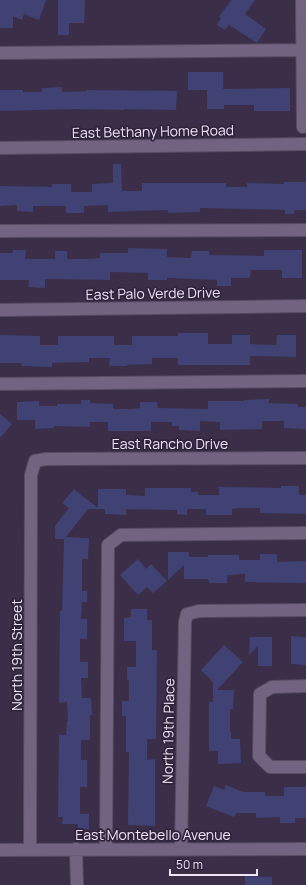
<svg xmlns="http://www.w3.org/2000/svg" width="306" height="885" font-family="Manrope,sans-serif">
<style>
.building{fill:#3f4273}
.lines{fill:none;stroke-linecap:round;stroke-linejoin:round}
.minor-casing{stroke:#574c62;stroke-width:14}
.minor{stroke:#726481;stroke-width:12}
.labels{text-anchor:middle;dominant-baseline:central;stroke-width:3.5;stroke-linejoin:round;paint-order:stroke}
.street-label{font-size:14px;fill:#eee6f7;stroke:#30243d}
</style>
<rect width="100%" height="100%" fill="#3b2e48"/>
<!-- building -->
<path class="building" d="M0 0H46L39 20 24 14 22 20 13 16V28H0Z
M58 0H85L84 23H69V35H58Z
M231 0H255L245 14 266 29 257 43 229 25 225 30 217 25 221 18 219 17Z
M188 72H223V89L290 88V111H254V105H224V109H207V90H188Z
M62 87V92L87 91V90L177 91 176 110 124 109V110L74 109 0 111V90H23V92H42V88Z
M113 164H121L122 191H142V183H226V187H247V183L284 184V182H306V210H294V214H285V210L200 208V212L168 213V210L108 212V205L84 206V213H66V206H33V212L17 211V205L0 206V186L52 187V184H71V192H92V184L113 183Z
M128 248 167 249V257L191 258 192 251H209V255L264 256V250H302V278H282V270H251L250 278H231V286H217V280L167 278V280H148V273L110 272V280L45 279V288L28 287 29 280H0V253H13V250H26L25 259H55V251H67V259H91L100 258V253H128Z
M178 333H208V344H232V335H250V344L276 345 277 335H296V357L250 356V365H178V358H152V364L127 365V366H109L110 358H89V362L52 363V367L21 366 22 363H0V335L40 336V345H58V336H114V345H132V336H178Z
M269 399V403L298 404V407H306V429L284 428V421H262V429L220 430V422L200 421V431L179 430V426H172V422H151V431H108V422H90V427L54 426V428L35 429V420H17V402L39 401V406H57V404H81V400H90V403L113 404V409H132L140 408V402H157L158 408 208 409V401H244V400Z
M0 414 12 424 0 438Z
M281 486H299V495H306V514L260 513V508H238L232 509V515H206V509H187V515L177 514V510L126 509V515L105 514V509H88L66 537 89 538 88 559H82V591H87V602H82L81 619H87V639H80V662H88V678H81L82 698H91L92 715H90V740H81V760H87V787H80V814H89V829H78V824H62L63 817H58L59 735H66L67 721H68L67 702 59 703 60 611H62L64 539H55V526L69 508 62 503 74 489 98 508V489H126V495L145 496V488H191V492H198V495H219V487L281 488Z
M168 552H189V557H208V555H239V560H260V554H277V562L306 561V583L245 582V574L227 575V583H209L208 579H184V565L168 580Z
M138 559 146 569 151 564 167 581 153 593 147 587 138 595 120 575Z
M131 609H147V620H152V650H157L156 739H147V760L155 759V826L128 825 129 752H126V716H122V701H129V680H127V667H136V641H124V618L131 617Z
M291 636 306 637V665L291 664Z
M250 637H272V666H258V646L249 655Z
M224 645 243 662 217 690H234L233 709H230V732H231V739H240L241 763 218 764V751H209V702H213V682L201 670Z
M226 785 243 792H265V796H284V787H306V818H295V823H280V817L256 818V813H236L234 817 206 806 214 786 224 790Z
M245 876 272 877V885H245Z"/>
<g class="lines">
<!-- minor casing -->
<g class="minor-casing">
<path id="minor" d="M302 0 303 127
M0 53 302 50
M0 148 306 144
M0 231 306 230
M0 310 306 306
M0 384 306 381
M306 686 272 687 260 694 259 756 270 767H306
M30 849 31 475 35 461 46 459 306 458
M76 849 77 885
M106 849 108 545 121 535 306 533
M181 849 185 622 187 614 199 611 306 610
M0 850 306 849"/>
</g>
<!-- minor -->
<use href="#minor" class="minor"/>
</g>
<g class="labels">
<!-- street labels -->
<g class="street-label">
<text transform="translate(153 131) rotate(-1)">East Bethany Home Road</text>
<text transform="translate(153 293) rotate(-1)">East Palo Verde Drive</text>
<text x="170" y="443">East Rancho Drive</text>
<text transform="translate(16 655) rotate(-90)">North 19th Street</text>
<text transform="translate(168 731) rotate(-89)">North 19th Place</text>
<text x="153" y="834">East Montebello Avenue</text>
</g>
</g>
<!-- scale -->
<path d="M170 869v6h87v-6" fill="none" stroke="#eee6f7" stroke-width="2"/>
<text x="176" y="869" font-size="12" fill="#eee6f7" stroke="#30243d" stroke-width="3" paint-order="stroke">50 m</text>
</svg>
